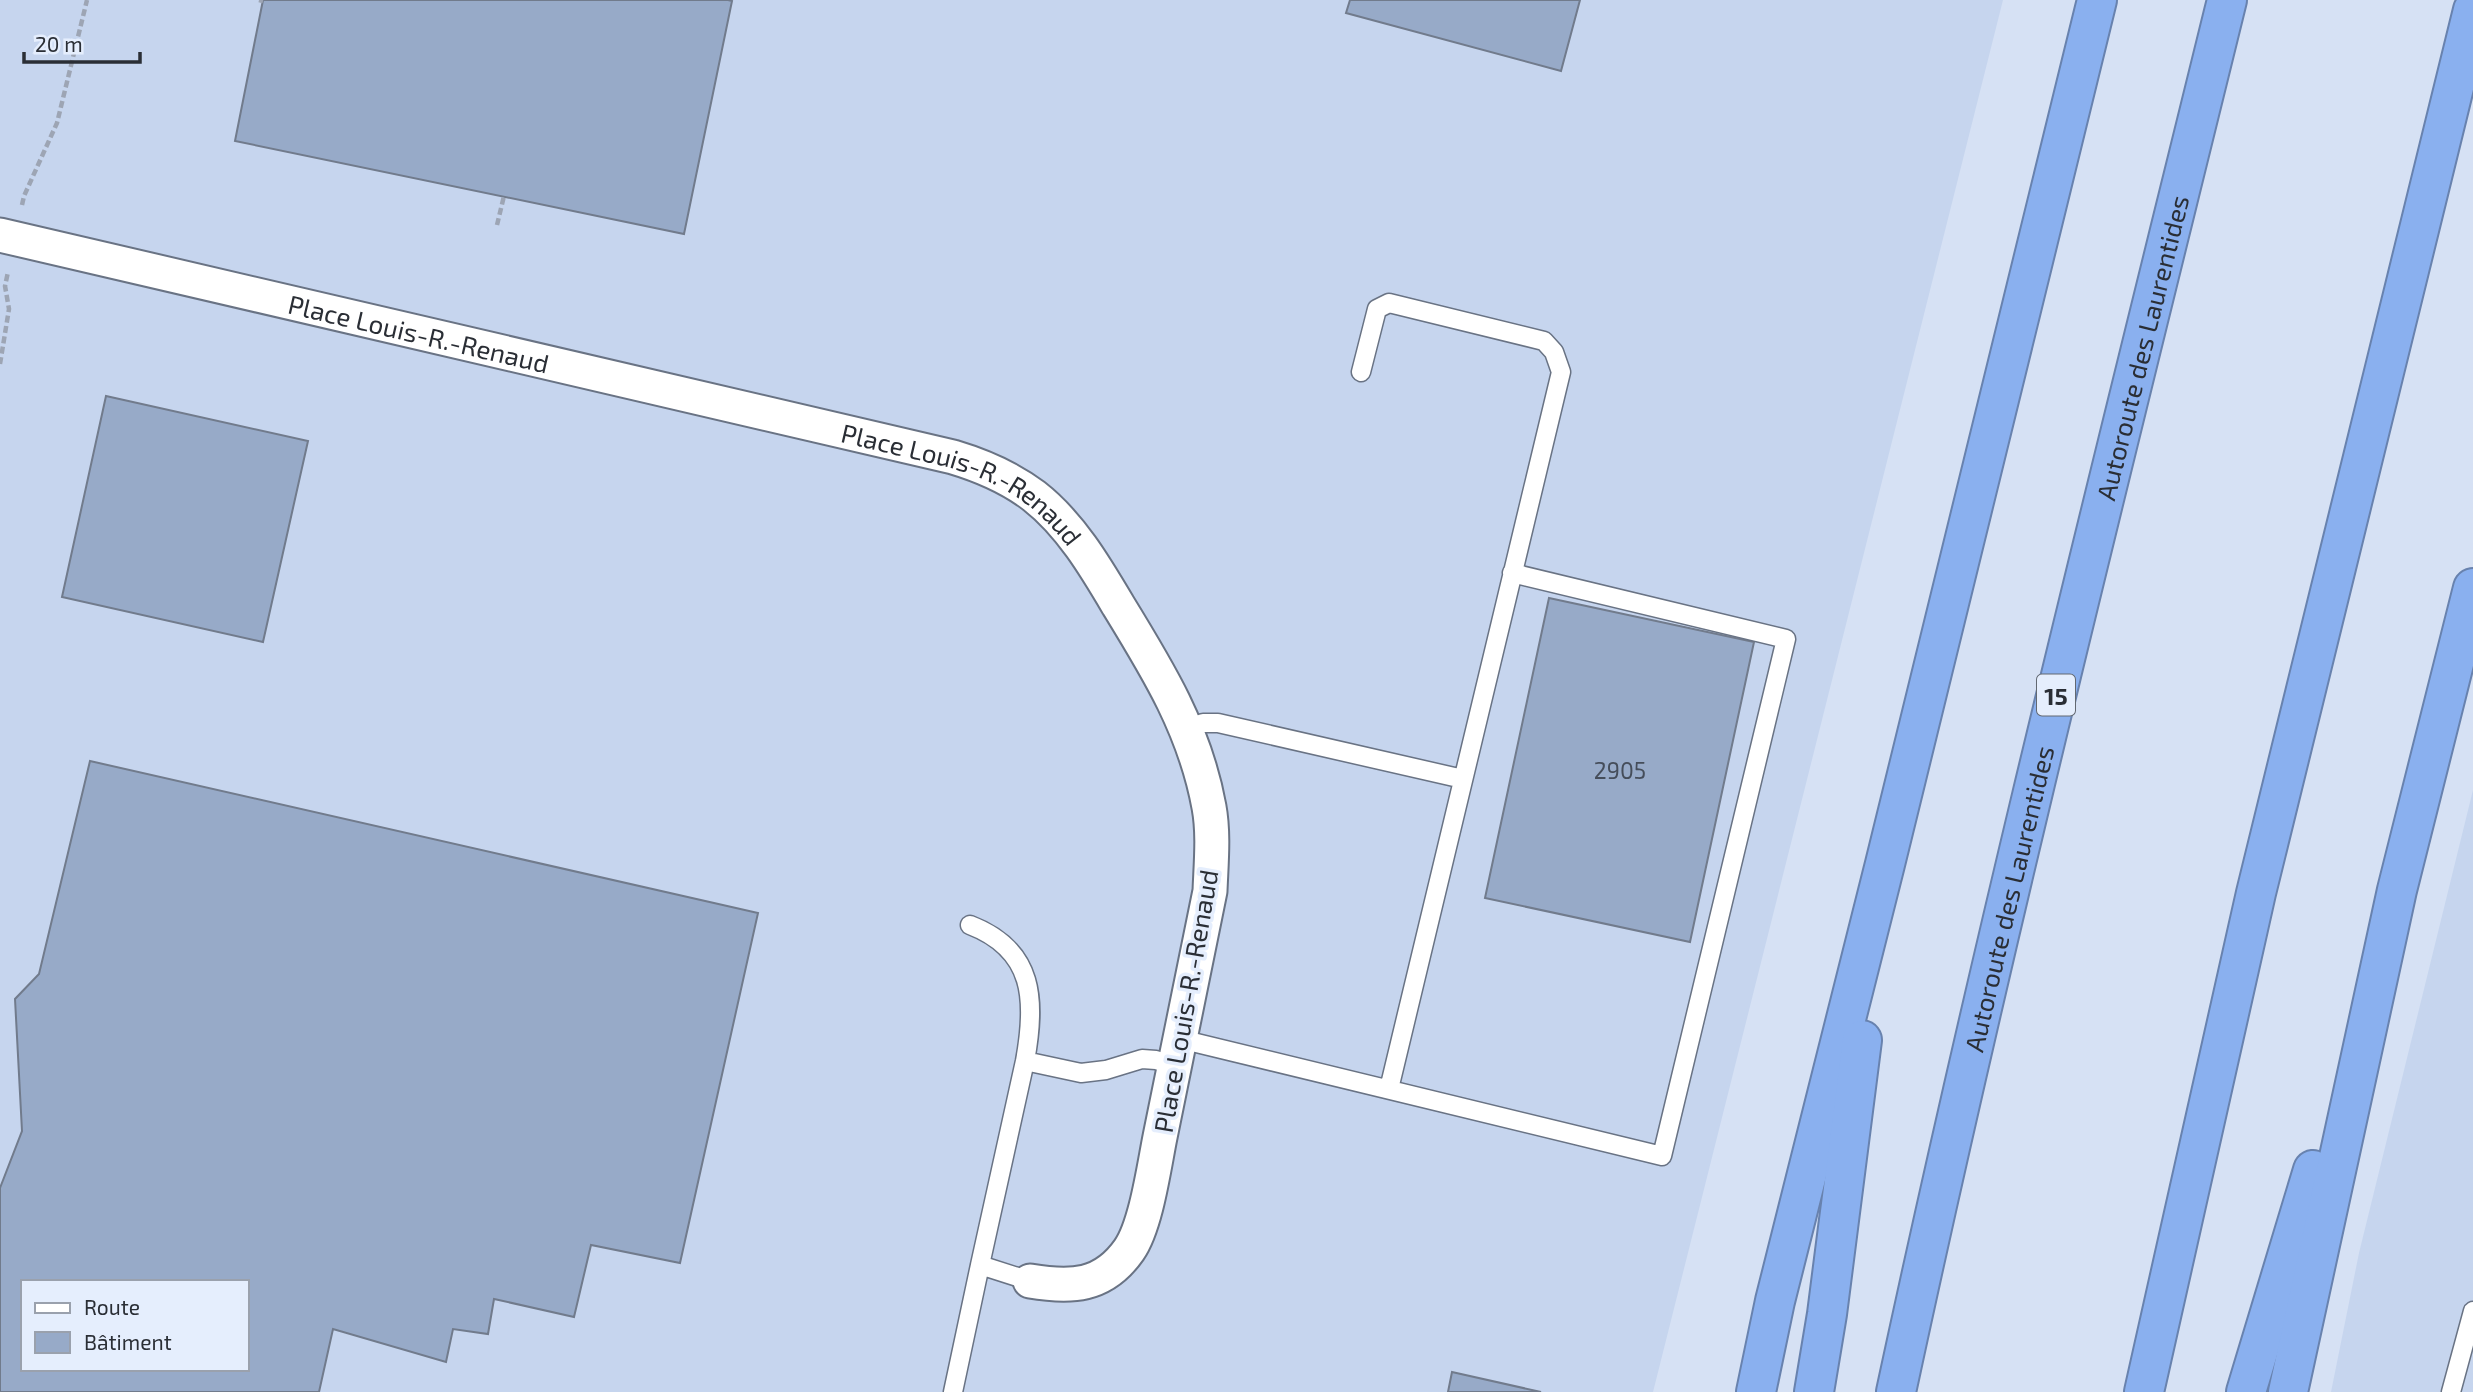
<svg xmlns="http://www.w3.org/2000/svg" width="2473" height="1392" font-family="'Exo 2',sans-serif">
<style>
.built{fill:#c6d5ee;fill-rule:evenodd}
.building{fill:#97aac8;stroke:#717b8c;stroke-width:2;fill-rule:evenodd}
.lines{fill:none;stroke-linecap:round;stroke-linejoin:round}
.lane-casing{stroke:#697384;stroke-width:21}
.street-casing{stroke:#697384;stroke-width:37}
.highway-casing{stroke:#6882ae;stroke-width:42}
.path{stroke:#9da5b4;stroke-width:4.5;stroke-dasharray:7 3.5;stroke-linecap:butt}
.lane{stroke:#fff;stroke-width:18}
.street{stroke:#fff;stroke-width:33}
.highway{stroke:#8ab0ef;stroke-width:38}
.labels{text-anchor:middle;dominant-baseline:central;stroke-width:7;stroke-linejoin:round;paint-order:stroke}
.number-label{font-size:23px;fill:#454d5a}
.shield{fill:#e5eefd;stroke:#626871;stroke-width:2}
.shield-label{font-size:24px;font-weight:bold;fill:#2a2e35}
.street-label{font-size:26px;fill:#2a2e35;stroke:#e5eefd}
</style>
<rect width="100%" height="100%" fill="#d6e1f4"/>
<!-- built -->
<path class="built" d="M0 0H2003L1653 1392H0ZM23 1282H247V1369H23Z
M2473 790V1392H2331L2359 1253Z"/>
<!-- building -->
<path class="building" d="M728 0 732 1 684 234 235 141 263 0Z
M1350 0H1580L1561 71 1346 13Z
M106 396 308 441 263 642 62 597Z
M1549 598 1754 642 1690 942 1485 898Z
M90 761 758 913 680 1263 591 1245 574 1317 494 1299 488 1334 453 1329 446 1362 333 1329 319 1392H0V1188L22 1131 15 999 39 974ZM23 1282H247V1369H23Z
M1452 1372 1541 1392H1448Z"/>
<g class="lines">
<!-- lane casing -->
<g class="lane-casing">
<path id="lane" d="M1361 372 1377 309 1389 303 1544 341 1554 352 1561 372 1389 1089
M1187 728 1203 723H1218L1463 779
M970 925C1035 950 1036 1001 1025 1061L980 1265 1030 1281
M1180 1039 1662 1156 1786 639 1512 573
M1025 1061 1081 1073 1106 1070 1142 1059 1156 1060 1175 1066
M953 1392 980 1265
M2451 1392 2473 1311"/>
</g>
<!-- street casing -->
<g class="street-casing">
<g id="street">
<path id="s1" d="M0 235 953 457C983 466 1009 477 1034 496 1070 524 1095 566 1118 605 1158 670 1195 730 1209 807 1214 834 1211 864 1210 891 1193 973 1177 1055 1160 1137 1154 1167 1146 1226 1129 1250 1103 1287 1071 1288 1030 1281"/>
</g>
</g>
<!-- highway casing -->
<g class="highway-casing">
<g id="highway">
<path d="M1756 1392 1775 1301 1885 864 2097 0"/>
<path d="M1814 1392 1827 1314 1862 1040"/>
<path id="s2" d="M1896 1392C1996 926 2113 463 2227 0"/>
<path d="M2144 1392 2256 893 2473 10"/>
<path d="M2246 1392 2313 1170"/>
<path d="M2288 1392 2397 890 2473 588"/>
</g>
</g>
<!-- path -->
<path class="path" d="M259 0 263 1
M22 205 24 196 57 123 87 0
M497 225 504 196
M0 364 9 309 5 286 8 272"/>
<!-- lane -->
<use href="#lane" class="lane"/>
<!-- street -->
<use href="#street" class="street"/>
<!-- highway -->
<use href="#highway" class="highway"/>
</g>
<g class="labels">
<!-- number labels -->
<g class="number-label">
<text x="1620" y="770">2905</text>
</g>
<!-- shield labels -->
<rect class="shield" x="2037" y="674.5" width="38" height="41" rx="5"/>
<g class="shield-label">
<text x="2056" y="695">15</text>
</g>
<!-- street labels -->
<g class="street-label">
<text stroke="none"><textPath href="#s1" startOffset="430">Place Louis-R.-Renaud</textPath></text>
<text stroke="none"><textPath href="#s2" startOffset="1073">Autoroute des Laurentides</textPath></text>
<text stroke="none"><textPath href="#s1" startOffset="998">Place Louis-R.-Renaud</textPath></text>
<text stroke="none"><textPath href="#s2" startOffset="506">Autoroute des Laurentides</textPath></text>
<text transform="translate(1185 1001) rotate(-80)">Place Louis-R.-Renaud</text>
</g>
</g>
<!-- legend -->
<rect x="21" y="1280" width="228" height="91" fill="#e5eefd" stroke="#9aa1ad" stroke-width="2"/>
<rect x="35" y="1303" width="35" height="10" fill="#ffffff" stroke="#9aa1ad" stroke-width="2"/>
<text x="84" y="1315" font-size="21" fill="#2a2e35">Route</text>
<rect x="35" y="1332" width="35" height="21" fill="#97aac8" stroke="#9aa1ad" stroke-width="2"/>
<text x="84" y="1350" font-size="21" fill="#2a2e35">Bâtiment</text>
<!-- scale -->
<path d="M24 52v10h116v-10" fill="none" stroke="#2a2e35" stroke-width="3.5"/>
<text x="35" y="52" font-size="21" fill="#2a2e35" stroke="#e5eefd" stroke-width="5" paint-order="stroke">20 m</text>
</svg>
